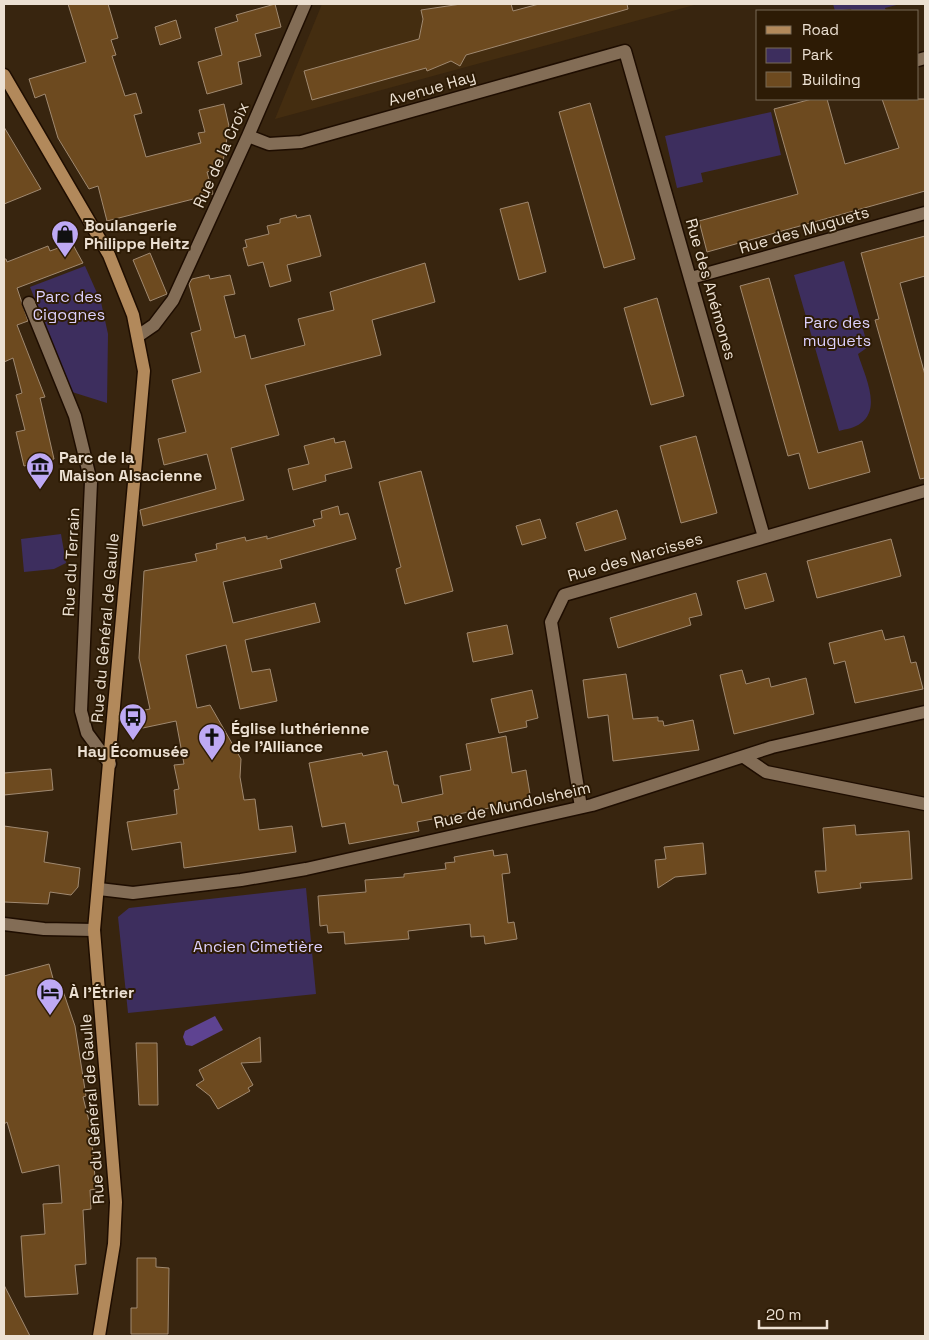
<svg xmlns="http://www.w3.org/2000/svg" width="929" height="1340" font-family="'Space Grotesk',sans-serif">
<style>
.built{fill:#442d10}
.green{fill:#3d2e5e}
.water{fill:#5e4391}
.building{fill:#6d4a1f;stroke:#a08970}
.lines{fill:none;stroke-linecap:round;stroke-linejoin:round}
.minor-casing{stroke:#1e0d00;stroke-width:15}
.major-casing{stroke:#1e0d00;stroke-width:15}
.minor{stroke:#836d56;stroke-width:12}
.major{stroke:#b2895b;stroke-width:12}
.labels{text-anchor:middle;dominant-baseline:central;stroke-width:4;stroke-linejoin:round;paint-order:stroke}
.street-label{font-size:16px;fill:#ece0d2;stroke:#2d1b05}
.poi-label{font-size:16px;font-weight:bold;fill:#ece0d2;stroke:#2d1b05;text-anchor:start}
.park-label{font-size:16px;fill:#ddd1fe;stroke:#2d1b05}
</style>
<rect width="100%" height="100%" fill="#38250f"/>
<!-- built -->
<path class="built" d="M322 4H698L275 119Z"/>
<!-- green -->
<path class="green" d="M833 4H900L885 8 886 11H852L851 9 835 11Z
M771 112 781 155 701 173 703 182 677 188 665 136Z
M844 261 868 347 858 354C864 374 882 408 861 423 855 428 846 429 839 431L794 275Z
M85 266 101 302 108 334 107 403 72 392 30 287Z
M61 534 66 563 54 569 24 572 21 539Z
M306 888 316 994 128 1013 118 917 129 908Z"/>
<!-- water -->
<path class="water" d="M215 1016 223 1030 192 1046 186 1045 183 1037 185 1031Z"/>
<!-- building -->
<path class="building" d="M68 4H108L118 38 111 40 116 55 112 56 125 96 136 93 142 113 134 115 146 157 201 143 198 133 205 132 199 110 224 104 229 126 222 168 207 172 213 194 107 221 98 186 89 189 58 138 45 94 35 98 29 79 86 62Z
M275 4 281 27 255 34 261 56 238 62 242 84 207 94 198 62 222 55 215 28 238 21 236 15Z
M461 4H511L513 11 539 4H627L628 9 466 55 460 66 451 61 427 71 426 68 312 100 304 71 419 39 423 19 421 10Z
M176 20 181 38 160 45 155 27Z
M812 99H827L845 164 899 148 882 99H925V191L707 252 699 221 798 194 774 109Z
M590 103 635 259 604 268 559 112Z
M4 127 41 189 4 204Z
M528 202 546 272 519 280 500 209Z
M296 215 297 218 310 215 321 256 287 265 291 281 270 287 263 262 248 266 243 248 247 247 245 240 269 234 267 226 280 223V219Z
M925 236V276L900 283 925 375V478L920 479 875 320 879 319 861 253Z
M72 243 83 263 17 288 28 321 17 325 45 397 40 398 54 459 24 466 16 432 25 430 16 395 22 393 13 358 4 362V259H6L7 262 48 246 50 251Z
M150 253 167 294 150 301 133 260Z
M425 263 435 302 372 320 381 355 265 385 279 435 231 448 244 500 143 526 140 510 216 489 207 454 164 465 158 439 186 432 172 380 201 372 191 333 201 330 189 284 192 279 209 275 210 279 230 275 235 294 224 296 235 338 245 335 251 359 305 345 298 319 334 310 330 292Z
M769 278 818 453 862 441 870 472 809 489 799 453 788 456 740 286Z
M657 298 684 396 651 405 624 308Z
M696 436 717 513 681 523 660 446Z
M334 438 335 443 345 441 352 468 325 475 326 481 293 490 288 469 309 464 304 446Z
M421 471 453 591 405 604 396 569 401 567 379 482Z
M338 506 340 515 348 513 356 539 280 560 282 568 223 582 233 623 315 603 320 622 245 640 252 672 270 669 277 701 240 709 226 645 186 655 197 708 210 705 241 759 240 777 244 800 255 799 259 830 292 826 296 852 184 868 181 842 132 850 127 822 177 814 174 790 179 789 174 765 184 764 176 721 138 729 134 712 150 709 139 658 144 571 197 561 195 554 217 549 216 544 245 537 246 541 267 536V539L315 526 313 520 322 518 321 511Z
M617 510 626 539 585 551 576 523Z
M540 519 546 538 522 545 516 526Z
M891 539 901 576 817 598 807 561Z
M766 573 774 601 745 609 737 581Z
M696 593 702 615 689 618 691 625 618 648 610 618Z
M507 625 513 654 473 662 467 633Z
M882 630 885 640 904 636 911 663 916 662 923 689 855 703 845 661 834 664 829 643Z
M742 670 746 684 769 678 771 687 806 678 814 714 734 734 720 675Z
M626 674 633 719 658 717V721H663L664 726 693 720 699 750 613 761 608 715 588 718 583 680Z
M532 690 538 718 526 721 527 727 499 733 491 699Z
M506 736 512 773 526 770 531 800 417 822 419 831 349 844 345 823 322 827 309 763 362 753 363 756 387 751 394 785H398L402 803 443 794 440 776 471 770 466 744Z
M51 769 53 790 4 795V773Z
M855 825 856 835 909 831 912 879 860 883 861 888 818 893 815 871H826L823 828Z
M4 826 48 832 44 862 80 868 78 887 71 895 50 892 48 904 4 902Z
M703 843 706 874 675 877 658 888 655 860 666 859 664 847Z
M493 850 494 856 507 854 510 873 502 874 508 923 514 922 517 939 485 944 484 936 471 937 470 924 408 931 409 939 345 944 344 932 328 933 327 925 320 926 318 896 366 892 365 880 404 877V874L446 869 445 863 455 862 454 857Z
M49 964 57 993 63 991 75 1026 86 1096 83 1097 94 1141 92 1142 96 1189 90 1190 91 1209 83 1210 86 1264 75 1265 78 1294 25 1297 21 1236 45 1234 43 1204 62 1203 59 1165 22 1173 7 1122 4 1124V976Z
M260 1037 261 1062 241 1063 253 1085 248 1088 250 1091 218 1109 210 1096 196 1085 204 1080 199 1070Z
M136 1043H157L158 1105H139Z
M137 1258H156V1267L169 1268 168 1334H131V1308H137Z
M4 1285 30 1336H4Z"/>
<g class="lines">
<!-- minor casing -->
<g class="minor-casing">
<path id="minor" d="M918 60 925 58
M248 136 269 144 301 142 625 51 764 537
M691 278 925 213
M29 303 75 416 91 482 81 711 87 733 110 764
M138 336 154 325 173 300 248 136 305 4
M744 757 766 772 925 804
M581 807 551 622 564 595 925 491
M99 889 133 893 241 880 306 869 592 805 772 747 925 712
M4 924 44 929 94 930"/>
</g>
<!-- major casing -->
<g class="major-casing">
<path id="major" d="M4 75 109 255 133 315 144 371 94 930 116 1202 114 1244 99 1336"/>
</g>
<!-- minor -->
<use href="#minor" class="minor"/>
<!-- major -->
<use href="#major" class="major"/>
</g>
<!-- icons -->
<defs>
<g id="shop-pin" transform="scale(1.4375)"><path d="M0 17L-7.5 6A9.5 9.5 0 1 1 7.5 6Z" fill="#bea9f4" stroke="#2d1b05"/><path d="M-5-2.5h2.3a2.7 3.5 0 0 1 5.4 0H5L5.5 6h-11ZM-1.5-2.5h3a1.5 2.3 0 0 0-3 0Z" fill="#111"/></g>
<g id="museum-pin" transform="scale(1.4375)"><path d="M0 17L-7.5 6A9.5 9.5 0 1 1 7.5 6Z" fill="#bea9f4" stroke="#2d1b05"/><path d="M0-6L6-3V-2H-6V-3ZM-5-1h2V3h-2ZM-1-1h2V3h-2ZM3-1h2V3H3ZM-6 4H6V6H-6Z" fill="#111"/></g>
<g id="bus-pin" transform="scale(1.4375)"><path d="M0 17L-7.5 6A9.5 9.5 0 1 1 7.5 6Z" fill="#bea9f4" stroke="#2d1b05"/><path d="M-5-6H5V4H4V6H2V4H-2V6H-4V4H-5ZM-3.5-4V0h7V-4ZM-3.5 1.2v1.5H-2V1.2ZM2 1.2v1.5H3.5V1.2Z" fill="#111"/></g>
<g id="church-pin" transform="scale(1.4375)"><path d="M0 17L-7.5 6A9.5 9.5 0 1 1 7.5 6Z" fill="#bea9f4" stroke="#2d1b05"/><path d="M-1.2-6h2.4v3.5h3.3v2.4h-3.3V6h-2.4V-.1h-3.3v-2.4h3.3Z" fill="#111"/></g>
<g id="hotel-pin" transform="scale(1.4375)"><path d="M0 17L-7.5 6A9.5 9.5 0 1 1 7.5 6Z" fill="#bea9f4" stroke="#2d1b05"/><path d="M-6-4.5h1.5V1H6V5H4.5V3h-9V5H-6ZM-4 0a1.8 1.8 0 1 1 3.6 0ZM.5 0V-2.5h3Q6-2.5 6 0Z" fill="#111"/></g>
</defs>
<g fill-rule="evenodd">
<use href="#shop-pin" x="65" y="234"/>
<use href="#museum-pin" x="40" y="466"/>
<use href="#bus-pin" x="133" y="717"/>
<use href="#church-pin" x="212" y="737"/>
<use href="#hotel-pin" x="50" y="992"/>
</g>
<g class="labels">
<!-- street labels -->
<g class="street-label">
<text transform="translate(432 88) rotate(-16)">Avenue Hay</text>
<text transform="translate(221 155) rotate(-66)">Rue de la Croix</text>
<text transform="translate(804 230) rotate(-16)">Rue des Muguets</text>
<text transform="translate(711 289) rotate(74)">Rue des Anémones</text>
<text transform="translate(635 557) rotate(-16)">Rue des Narcisses</text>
<text transform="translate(71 562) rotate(-87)">Rue du Terrain</text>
<text transform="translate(105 628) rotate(-85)">Rue du Général de Gaulle</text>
<text transform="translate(512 805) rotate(-13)">Rue de Mundolsheim</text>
<text transform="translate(92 1109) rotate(-94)">Rue du Général de Gaulle</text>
</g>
<!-- poi labels -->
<g class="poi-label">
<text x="84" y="225">Boulangerie<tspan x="84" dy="18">Philippe Heitz</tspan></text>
<text x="59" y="457">Parc de la<tspan x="59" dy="18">Maison Alsacienne</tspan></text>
<text x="231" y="728">Église luthérienne<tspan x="231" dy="18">de l'Alliance</tspan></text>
<text x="133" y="751" text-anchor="middle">Hay Écomusée</text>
<text x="69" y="992">À l'Étrier</text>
</g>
<!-- park labels -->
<g class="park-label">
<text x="69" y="296">Parc des<tspan x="69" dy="18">Cigognes</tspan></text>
<text x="837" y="322">Parc des<tspan x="837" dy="18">muguets</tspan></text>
<text x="258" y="946">Ancien Cimetière</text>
</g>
</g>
<!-- border -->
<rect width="929" height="1340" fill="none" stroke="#ece0d2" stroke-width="10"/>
<!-- legend -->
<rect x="756" y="10" width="162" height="90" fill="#2d1b05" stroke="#796a57"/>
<rect x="766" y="26" width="25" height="8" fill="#b2895b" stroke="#796a57"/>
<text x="802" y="35" font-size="15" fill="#ece0d2">Road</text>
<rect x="766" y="48" width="25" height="15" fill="#3d2e5e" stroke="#796a57"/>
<text x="802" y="60" font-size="15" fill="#ece0d2">Park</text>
<rect x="766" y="72" width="25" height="15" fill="#6d4a1f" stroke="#796a57"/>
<text x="802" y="85" font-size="15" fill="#ece0d2">Building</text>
<!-- scale -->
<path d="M759 1320v8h68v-8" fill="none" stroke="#ece0d2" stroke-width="2.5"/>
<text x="766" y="1320" font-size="15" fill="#ece0d2" stroke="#2d1b05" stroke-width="4" paint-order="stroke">20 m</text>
</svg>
